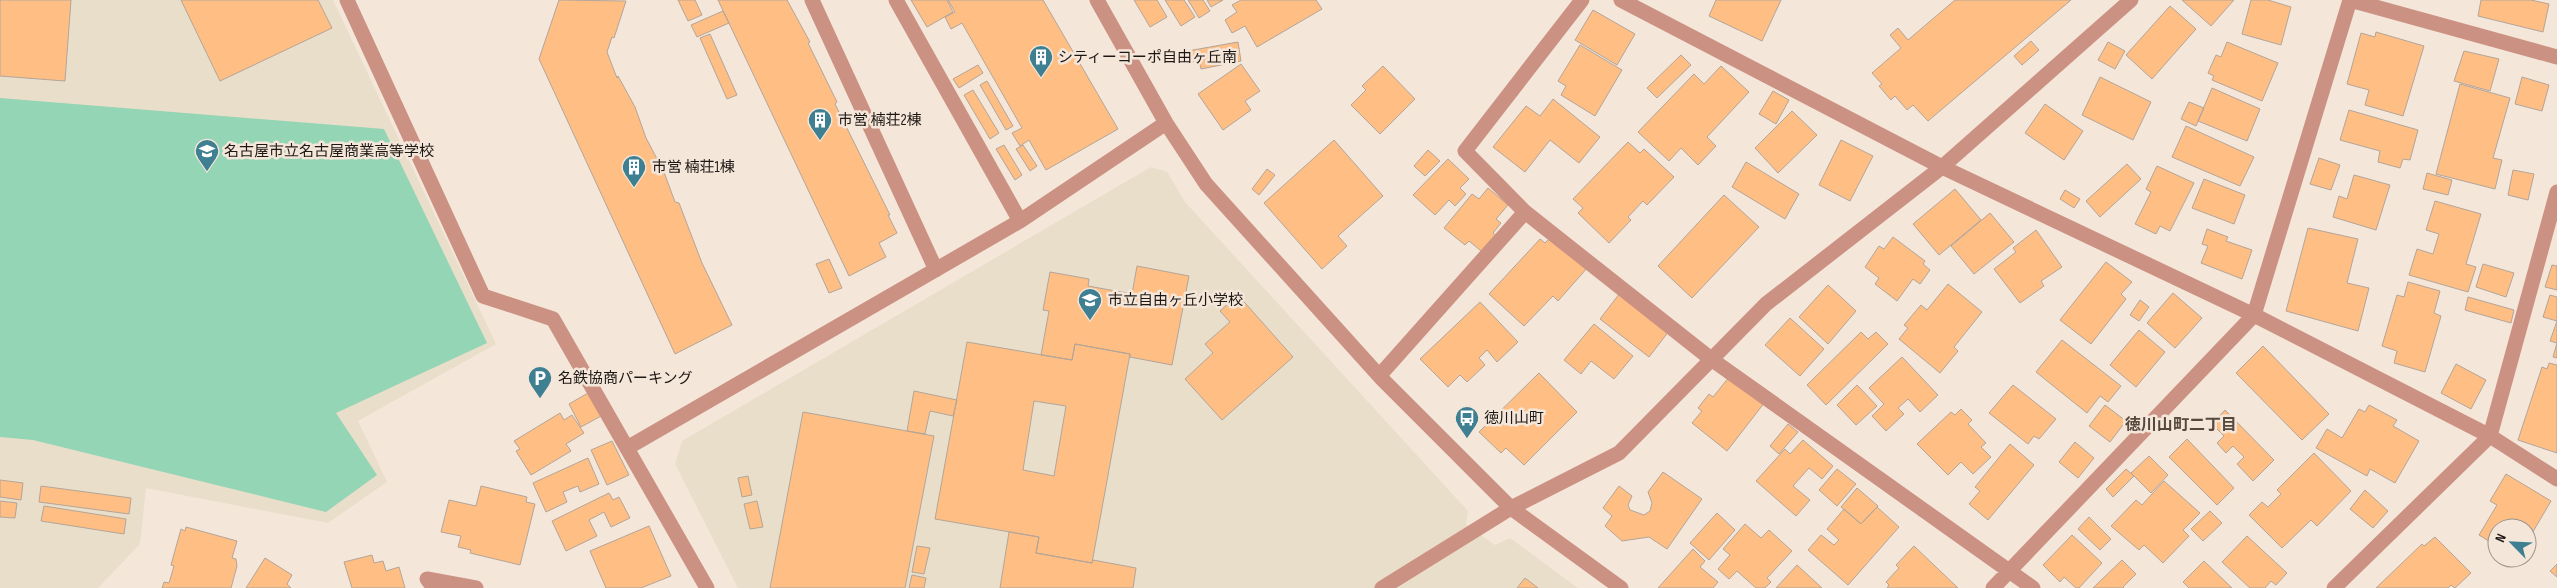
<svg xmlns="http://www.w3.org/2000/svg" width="2557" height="588" font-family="'Sofia Sans Condensed','Noto Sans JP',sans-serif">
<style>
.education{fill:#e9dec9}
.green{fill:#93d5b5}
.building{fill:#febe84;stroke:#b3a599;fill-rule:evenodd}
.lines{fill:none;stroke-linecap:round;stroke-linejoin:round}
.minor{stroke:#cb9182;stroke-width:15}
.labels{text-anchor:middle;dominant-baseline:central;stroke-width:5;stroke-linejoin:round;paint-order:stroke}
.poi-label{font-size:15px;fill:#1d1814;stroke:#f5e6da;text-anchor:start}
.neighbourhood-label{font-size:16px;font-weight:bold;fill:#55493e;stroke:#f5e6da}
</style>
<rect width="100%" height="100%" fill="#f5e6da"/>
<!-- education -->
<path class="education" d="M0 0H333L496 344 358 421 387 482 328 523 146 488 140 544 98 588H0Z
M1151 167 1167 172 1185 202 1468 511 1466 525 1495 545 1510 538 1578 588H738L675 464 682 441Z"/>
<!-- green -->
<path class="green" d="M0 98 384 129 487 343 336 413 377 475 326 512 33 440 0 437Z"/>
<!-- building -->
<path class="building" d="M0 0H71L65 81 0 76Z
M181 0H318L332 28 220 81Z
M559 0 626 1 614 38 612 37 607 52 617 78 618 76 635 107 646 138 664 172 675 202 679 203 702 263 732 325 675 354 539 59Z
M678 0H695L702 15 688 21Z
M718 0H787L810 42 808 43 837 102 835 104 890 215H888L897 233 879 243 886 257 849 276Z
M911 0H947L953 12 927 27Z
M948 0H1043L1118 129 1046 170 1029 140 1020 146 1012 133 1022 128 962 23 951 29 945 17 955 12Z
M1134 0H1157L1167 17 1150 27Z
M1165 0H1184L1195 17 1181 26Z
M1188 0H1203L1210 11 1199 18Z
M1207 0H1223L1211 7Z
M1241 0H1316L1322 9 1257 47 1245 26 1232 33 1225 20 1237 12 1232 5Z
M1716 0H1781L1762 41 1709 16Z
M1955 0H2071L1928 121 1913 105 1907 110 1895 96 1891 100 1879 86 1882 84 1872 73 1901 48 1890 35 1898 28 1908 40Z
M2182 0H2234L2211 26Z
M2251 0H2268L2291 7 2281 45 2242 34Z
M2481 0H2531L2549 4 2543 32 2478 16Z
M2170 6 2196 29 2152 79 2126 55Z
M1593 10 1635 34 1617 65 1575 40Z
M723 11 729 23 697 37 691 25Z
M2376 32 2424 46 2403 116 2365 105 2369 90 2347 84 2361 33 2375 37Z
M710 34 737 95 727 99 700 38Z
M2031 41 2039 50 2022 65 2014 56Z
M1238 42 1241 61 1201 69 1199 61 1185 63 1182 52Z
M2108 42 2125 51 2115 69 2098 60Z
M2227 42 2278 63 2262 101 2212 80 2214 76 2208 73 2216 55 2221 57Z
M1580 45 1622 70 1595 116 1561 95 1566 86 1558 81Z
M2464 51 2499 59 2490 91 2454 81Z
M1681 55 1691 65 1657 98 1647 88Z
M1241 64 1260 91 1245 101 1251 110 1223 130 1198 94Z
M978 65 983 73 959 88 953 79Z
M1383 66 1415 99 1380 134 1351 105 1366 90 1362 86Z
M1721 66 1749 92 1707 137 1716 146 1698 165 1681 148 1669 161 1638 132 1694 74 1704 84Z
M2100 77 2151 102 2133 140 2082 115Z
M2522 77 2549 85 2542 111 2515 104Z
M987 81 1013 126 1006 130 980 85Z
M2460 84 2510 98 2493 158 2502 160 2495 189 2436 174Z
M2212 88 2260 109 2247 141 2198 121Z
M973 90 999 133 990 139 964 95Z
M1773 91 1789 100 1776 124 1759 114Z
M1553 99 1600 137 1579 163 1550 140 1525 172 1493 147 1526 106 1540 116Z
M2189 102 2204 108 2196 126 2181 119Z
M2045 104 2083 131 2064 160 2025 133Z
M2349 110 2418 130 2410 160 2403 159 2400 168 2378 162 2380 151 2340 140Z
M1792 111 1817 135 1778 173 1755 148Z
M2186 126 2254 157 2240 186 2172 157Z
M1334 140 1383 196 1338 236 1347 246 1322 269 1264 203Z
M1841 140 1873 156 1850 201 1819 185Z
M1628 142 1640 153 1644 149 1674 177 1647 205 1643 201 1628 217 1631 220 1609 243 1578 213 1583 208 1573 199Z
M1004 145 1022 175 1015 180 996 149Z
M1023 145 1037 166 1030 171 1016 149Z
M1428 150 1440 161 1425 176 1414 166Z
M2319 158 2340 165 2331 190 2310 184Z
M1448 159 1469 179 1460 188 1466 194 1455 206 1449 200 1435 215 1413 195Z
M1746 162 1799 194 1785 219 1732 187Z
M2127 164 2141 179 2100 217 2086 201Z
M2157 166 2194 183 2170 231 2160 226 2156 234 2135 224 2151 192 2146 189Z
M1267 169 1275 175 1259 195 1252 189Z
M2513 170 2534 174 2528 200 2508 195Z
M2427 173 2452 180 2448 195 2423 189Z
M2354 175 2390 185 2376 230 2333 217 2339 196 2347 199Z
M2204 179 2245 195 2234 224 2192 208Z
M1488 188 1508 205 1496 219 1501 223 1493 233 1500 239 1486 255 1469 241 1465 245 1444 228 1472 194 1479 199Z
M1955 189 1981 220 1939 255 1913 224Z
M2065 190 2080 199 2074 208 2060 199Z
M1724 195 1759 227 1692 298 1658 266Z
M2435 201 2481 214 2466 264 2476 267 2468 292 2409 275 2417 249 2433 254 2439 234 2426 230Z
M1990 213 2014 242 1974 274 1951 246Z
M2308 228 2358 239 2347 283 2369 288 2358 331 2286 311Z
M2207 229 2228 237 2226 241 2252 250 2242 279 2201 263 2208 246 2202 244Z
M2036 230 2062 267 2041 281 2044 286 2020 303 1994 269 2016 252 2013 248Z
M1553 235 1588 267 1558 301 1553 296 1524 326 1489 294 1540 239 1545 243Z
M1893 237 1925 261 1923 264 1930 270 1920 284 1913 279 1897 301 1875 284 1879 278 1865 267 1879 246 1884 249Z
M829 259 842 288 829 293 816 264Z
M2106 262 2132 282 2121 294 2126 299 2091 344 2060 320Z
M2483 264 2514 273 2506 297 2476 287Z
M2552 265 2557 266V290L2545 287Z
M1137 266 1189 276 1172 365 1130 357V354L1075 344 1072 360 1041 355 1049 311 1043 310 1050 272 1089 279 1088 286 1132 294Z
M2408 282 2440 291 2434 313 2441 316 2425 372 2394 363 2397 351 2382 346 2397 295 2404 297Z
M1948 284 1982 312 1954 347 1958 351 1940 373 1899 339 1908 328 1904 325 1921 305 1927 310Z
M1828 285 1856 311 1828 344 1799 317Z
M1620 293 1669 331 1649 357 1600 319Z
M2173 293 2202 318 2175 348 2147 323Z
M1238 295 1293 357 1222 420 1185 379 1213 353 1205 344 1230 322 1220 311Z
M2550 295 2557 297V358L2553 357 2557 343 2550 341 2557 321 2543 317Z
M2468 297 2514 310 2511 323 2465 310Z
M2140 300 2149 307 2139 321 2130 315Z
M1480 302 1518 342 1497 362 1487 350 1479 358 1485 365 1467 382 1460 375 1448 387 1420 359Z
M1790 318 1824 349 1800 376 1765 345Z
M1594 324 1633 356 1614 379 1591 361 1581 374 1564 360Z
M2139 330 2165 352 2136 387 2110 365Z
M1861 332 1868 339 1876 332 1888 344 1826 405 1807 385Z
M2062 340 2121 386 2108 402 2100 396 2087 413 2036 372Z
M967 342 1072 360 1075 344 1130 354 1092 563 1036 553 1039 537 935 519ZM1034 401 1066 406 1054 476 1023 470Z
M2263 346 2329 414 2302 440 2236 373Z
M1902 357 1938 395 1920 412 1908 399 1898 408 1904 414 1886 431 1872 416 1884 404 1869 388Z
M2549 363 2557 365V453L2518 440 2542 367 2547 369Z
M2456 364 2486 380 2471 409 2441 393Z
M1539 373 1577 412 1524 465 1506 448 1501 453 1479 432Z
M1730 376 1765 402 1727 451 1692 423 1702 411 1698 408 1709 394 1713 397Z
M1857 385 1877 406 1856 425 1837 405Z
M2013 385 2056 419 2039 439 2034 436 2028 444 1989 413Z
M914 391 957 400 953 416 930 411 925 434 907 431Z
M588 393 601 416 581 427 569 404Z
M2105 405 2126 421 2110 442 2089 426Z
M2369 405 2397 420 2393 426 2419 441 2395 483 2370 469 2367 476 2316 448 2327 429 2342 438 2359 409 2365 412Z
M1961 409 1972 420 1968 424 1986 443 1981 447 1991 457 1973 474 1961 462 1948 475 1917 444 1951 412 1955 415Z
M2225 410 2274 460 2253 481 2237 464 2244 457 2233 446 2226 453 2217 443 2224 436 2212 424Z
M803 412 934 436 905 588H770Z
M560 413 564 420 572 415 584 433 566 444 571 451 531 475 516 451 520 449 514 441Z
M1788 424 1798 432 1779 454 1770 446Z
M2187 439 2234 488 2217 505 2169 457Z
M1803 440 1833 466 1822 479 1809 468 1793 486 1810 500 1796 516 1756 481 1785 449 1790 454Z
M612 441 629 475 607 485 591 450Z
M2075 442 2094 458 2078 478 2059 462Z
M2010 444 2034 465 1988 520 1969 504 1980 491 1975 487Z
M2314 453 2351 491 2317 526 2311 520 2282 548 2249 515 2262 502 2268 507 2281 494 2277 490Z
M2149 456 2168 475 2151 493 2131 473Z
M588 458 599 484 580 492 578 486 563 492 567 502 546 512 533 483Z
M1837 469 1856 484 1837 506 1819 490Z
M2126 469 2134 476 2113 497 2106 489Z
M1663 472 1702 499 1667 549 1649 537 1622 541 1605 526 1612 516 1603 508 1619 486 1632 496 1628 505 1630 510 1644 515 1650 511 1652 503 1648 492Z
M2506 474 2551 501 2527 542V528H2497V546L2479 535 2497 505 2490 501Z
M748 476 752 495 742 497 738 478Z
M0 480 23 483 21 500 0 497Z
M2164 481 2200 513 2183 530 2189 536 2163 563 2144 545 2139 550 2111 526 2136 500 2142 505Z
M41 486 131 498 129 514 39 502Z
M481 486 527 497 526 502 535 504 520 565 470 553 471 550 458 547 461 536 441 532 449 500 476 506Z
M1857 488 1878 506 1861 524 1841 507Z
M2365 490 2388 511 2373 528 2350 509Z
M609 493 613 500 619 497 630 518 611 527 604 512 589 520 597 536 566 551 552 521Z
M0 501 17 503 15 518 0 517Z
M757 501 763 527 750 529 744 504Z
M44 506 126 519 124 534 41 521Z
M1877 507 1899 527 1848 585 1808 550 1821 535 1834 545 1839 540 1827 529 1844 509 1861 524Z
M2210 511 2222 523 2203 541 2191 529Z
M1717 513 1735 530 1709 560 1690 543Z
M2089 517 2111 539 2100 550 2078 529Z
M1745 524 1761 538 1769 530 1792 551 1767 578 1771 582 1765 588H1756L1737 571 1729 579 1718 569 1730 555 1723 549Z
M649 526 671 576 641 588H606L590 551Z
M186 527 237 541 232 558 236 559 237 566 231 588H162L164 582 169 583 174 566 171 565 181 529 185 531Z
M1009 532 1039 537 1036 553 1092 563 1093 560 1136 568 1133 588H1000Z
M2072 535 2102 563 2079 588H2076L2064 577 2060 582 2043 565Z
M2247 536 2287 573 2276 585 2271 581 2265 588H2250L2222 562Z
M2435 537 2471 573 2455 588 2451 585 2448 588H2376L2422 544 2424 546Z
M917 546 930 548 924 574 912 572Z
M1914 546 1958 588H1887L1889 585 1886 582 1899 568 1896 565Z
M1693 549 1705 561 1700 567 1718 582 1713 588H1658Z
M372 555 374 563 383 561 386 571 399 567 405 588H352L344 562Z
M265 558 292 575 287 584 291 588H246Z
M2122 560 2136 574 2123 587 2124 588H2093Z
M2204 561 2232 588H2189L2183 582Z
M2557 564V577L2550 571Z
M1797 565 1822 588H1776Z
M912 575 926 578 924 588H909Z
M1525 578 1538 588H1517Z"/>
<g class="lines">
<!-- minor -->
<path class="minor" d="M347 0 483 296 553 319 707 588
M812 0 936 270
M896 0 1020 221
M1097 0 1166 123 1206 184 1382 379 1511 508 1621 588
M1582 0 1465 151 1525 212 1711 359 2033 588
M1621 0 1942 167 2254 315 2490 436 2557 479
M2350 0 2557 57
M1380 375 1525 212
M627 448 1020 221 1166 123
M434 588 427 579 476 588
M1382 588 1511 508 1619 453 1766 304 1942 167 2131 0
M1993 588 2254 315 2350 0
M2334 588 2490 436 2557 192"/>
</g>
<!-- icons -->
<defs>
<g id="building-pin" transform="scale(1.25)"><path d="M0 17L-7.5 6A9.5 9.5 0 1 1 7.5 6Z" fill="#3e7f91" stroke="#f5e6da"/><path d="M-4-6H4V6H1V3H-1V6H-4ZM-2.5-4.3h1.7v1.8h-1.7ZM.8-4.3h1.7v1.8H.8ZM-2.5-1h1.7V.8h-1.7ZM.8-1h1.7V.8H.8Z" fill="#fff"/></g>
<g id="school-pin" transform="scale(1.25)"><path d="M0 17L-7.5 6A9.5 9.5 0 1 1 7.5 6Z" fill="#3e7f91" stroke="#f5e6da"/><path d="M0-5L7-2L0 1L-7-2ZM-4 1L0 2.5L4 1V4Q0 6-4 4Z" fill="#fff"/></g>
<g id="parking-pin" transform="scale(1.25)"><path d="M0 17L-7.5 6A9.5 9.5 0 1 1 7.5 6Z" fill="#3e7f91" stroke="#f5e6da"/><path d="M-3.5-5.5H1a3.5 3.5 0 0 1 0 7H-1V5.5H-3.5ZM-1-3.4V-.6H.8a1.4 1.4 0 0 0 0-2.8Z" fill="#fff"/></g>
<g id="bus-pin" transform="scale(1.25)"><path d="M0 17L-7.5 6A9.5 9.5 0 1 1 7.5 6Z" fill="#3e7f91" stroke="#f5e6da"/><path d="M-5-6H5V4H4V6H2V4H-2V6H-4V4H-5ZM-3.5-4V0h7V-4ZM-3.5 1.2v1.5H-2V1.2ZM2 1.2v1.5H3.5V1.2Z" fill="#fff"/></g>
</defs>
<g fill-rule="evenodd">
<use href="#building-pin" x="1041" y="57"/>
<use href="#building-pin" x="820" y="120"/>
<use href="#school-pin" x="207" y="151"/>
<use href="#building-pin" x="634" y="167"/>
<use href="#school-pin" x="1090" y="300"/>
<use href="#parking-pin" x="540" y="378"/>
<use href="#bus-pin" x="1467" y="418"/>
</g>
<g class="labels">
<!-- poi labels -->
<g class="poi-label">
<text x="1058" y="57">シティーコーポ自由ヶ丘南</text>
<text x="838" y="120">市営 楠荘2棟</text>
<text x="224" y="151">名古屋市立名古屋商業高等学校</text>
<text x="652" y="167">市営 楠荘1棟</text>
<text x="1108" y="300">市立自由ヶ丘小学校</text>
<text x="558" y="378">名鉄協商パーキング</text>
<text x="1484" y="418">徳川山町</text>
</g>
<!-- neighbourhood labels -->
<g class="neighbourhood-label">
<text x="2181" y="425">徳川山町二丁目</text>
</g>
</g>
<!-- north arrow -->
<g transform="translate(2512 543) rotate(294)"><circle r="24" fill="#f5e6da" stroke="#9f948b"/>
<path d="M0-4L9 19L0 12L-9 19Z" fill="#3e7f91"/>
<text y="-8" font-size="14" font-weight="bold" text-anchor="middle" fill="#1d1814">N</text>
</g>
</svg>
